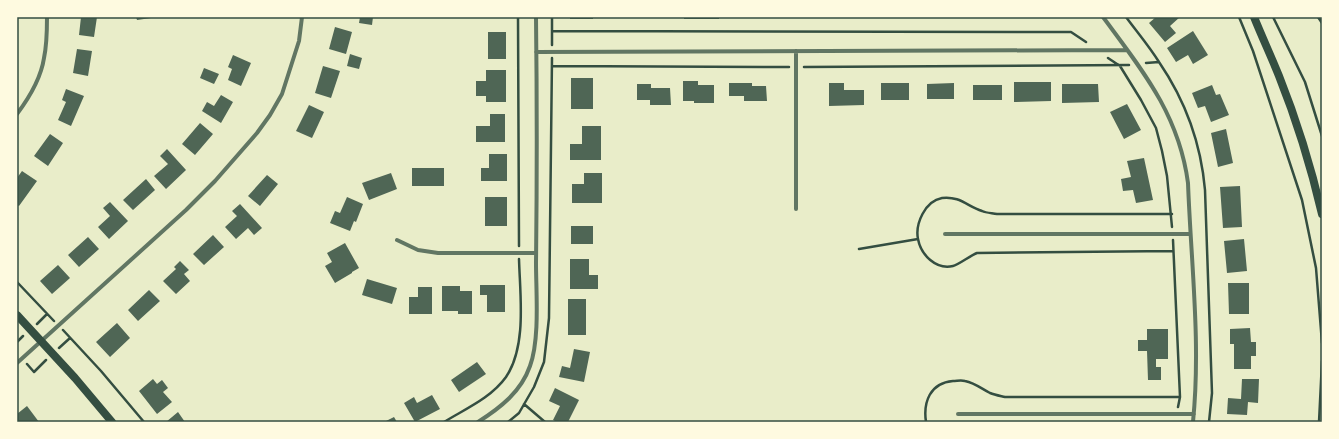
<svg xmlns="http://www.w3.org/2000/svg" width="1339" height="439" font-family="'DM Sans',sans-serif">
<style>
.building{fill:#4f6655}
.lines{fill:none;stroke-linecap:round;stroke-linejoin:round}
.path{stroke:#344e41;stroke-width:2.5}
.minor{stroke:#617663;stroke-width:4}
.secondary{stroke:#344e41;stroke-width:8}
.neatline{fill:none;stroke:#344e41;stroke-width:1.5}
</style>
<rect width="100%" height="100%" fill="#e9edc9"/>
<!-- building -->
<path class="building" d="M81 17H97L94 37 79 35Z
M136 17H151V18L137 20Z
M360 17H373L372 25 359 23Z
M570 17H593V19H570Z
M684 17H719V19H684Z
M1156 17H1180L1170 26 1176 33 1165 42 1149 23Z
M335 27 352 32 346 54 329 49Z
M1193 31 1208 55 1193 64 1188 55 1176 62 1167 48Z
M488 32H506V59H488Z
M77 49 92 51 88 76 73 73Z
M350 54 362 58 359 69 347 66Z
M233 55 251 63 241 86 228 80 232 69 228 67Z
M323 66 340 71 331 98 315 93Z
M204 68 219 74 214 84 200 78Z
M486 70H506V102H486V96H476V81H486Z
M571 78H593V109H571Z
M683 81H698V85H714V103H694V101H683Z
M1014 82H1051V101L1014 102Z
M729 83H752V86H766L767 101H744V96H729Z
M829 83H844V90H864V105L829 106Z
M881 83H909V100H881Z
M954 83V99H927V84Z
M637 84H651V88H670L671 105H650V100H637Z
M1062 84H1098L1099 102 1062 103Z
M973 85H1002V100H973Z
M1212 85 1216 95 1220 94 1229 115 1211 122 1205 106 1198 108 1192 93Z
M66 89 84 96 71 126 58 120 66 102 62 100Z
M221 95 233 102 221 123 202 111 207 102 214 106Z
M1127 104 1141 130 1124 139 1110 112Z
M309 105 324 112 312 138 296 131Z
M490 114H505V142H476V126H490Z
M200 123 213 134 195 155 182 144Z
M582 126H601V160H570V144H582Z
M1226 129 1233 163 1218 167 1211 133Z
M50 134 63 143 48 166 34 156Z
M167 149 186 170 166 189 154 176 168 164 160 156Z
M489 154H507V181H481V168H489Z
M1144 158 1153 200 1136 203 1133 190 1123 191 1121 179 1131 177 1127 161Z
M412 168H444V186H412Z
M22 171 37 181 19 206 17 205V178Z
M391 173 397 189 369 200 362 183Z
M584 173H602V203H572V184H584Z
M267 175 278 184 260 206 248 196Z
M146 179 155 190 133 210 123 200Z
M1240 186 1242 227 1223 228 1220 187Z
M347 197 363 204 356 222 354 221 350 231 330 223 335 211 340 213Z
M485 197H507V226H485Z
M110 202 128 221 109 239 98 227 110 216 103 208Z
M240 204 262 228 254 235 248 228 236 239 225 227 237 216 232 211Z
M571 226H593V244H571Z
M213 235 224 247 204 265 193 254Z
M88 237 99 249 79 267 68 255Z
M1244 239 1247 271 1227 273 1224 241Z
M345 243 359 268 352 272V273L335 283 325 266 332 262 327 253Z
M570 259H589V275H598V289H570Z
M180 261 189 270 184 274 190 281 176 294 163 281 176 269 174 267Z
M58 265 70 278 52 294 40 281Z
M367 279 397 288 392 304 362 295Z
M1228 283H1249V314H1229Z
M480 285H505V312H487V295H480Z
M442 286H460V291H472V314H458V311H442Z
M418 287H432V314H409V297H418Z
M149 290 160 301 138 321 128 310Z
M568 299H586V335H568Z
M117 323 130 338 110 357 96 342Z
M1250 328 1251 342H1256V356H1251V369H1234V344H1230V329Z
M1147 329H1168V359H1156V367H1161V380H1148L1147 351H1138V340H1147Z
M574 349 590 352 584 382 559 377 562 366 570 368Z
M477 362 486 374 459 392 451 380Z
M153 379 157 384 162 380 168 388 163 392 172 402 157 414 139 391Z
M1242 379H1259L1258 403 1248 402 1247 415 1227 414 1228 398 1241 399Z
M555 388 579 400 568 422H557L553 420 560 406 549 401Z
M432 395 440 409 415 422 404 403 414 397 417 403Z
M27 406 39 422H17V414Z
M178 412 185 422H166Z
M394 417 397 422H384Z"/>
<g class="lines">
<!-- path -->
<path class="path" d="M518 17 519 246
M552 17V45
M1126 17C1137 32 1149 46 1159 62 1185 100 1201 144 1205 190L1212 393 1209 422
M1239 17 1253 51 1302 200 1316 268 1322 343
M1273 17 1305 82 1322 136
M1318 17 1322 23
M552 31 1071 32 1086 42
M1108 58 1120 66 1141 100 1156 128 1162 151 1167 176 1172 227
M1146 63 1159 62
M552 66 789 67
M804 67 1129 65
M1172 214H997C992 213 986 213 982 211 967 206 960 196 942 198 925 201 915 224 918 239 921 255 936 270 953 266 958 265 971 255 977 253L1173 251
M1173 240 1180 397 1178 407
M859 249 918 239
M17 282 54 321
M37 324 47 314
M63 330 101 371 144 422
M17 342 23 336
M59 348 70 338
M27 364 34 372 46 360
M524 404 545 422
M444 422C465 409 491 398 506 377 527 346 520 295 519 259
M508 422 519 413 534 387 544 362 549 318 552 58
M926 422C923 402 930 383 953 381 957 381 961 380 965 381 975 383 982 389 990 393 995 395 1001 396 1005 397H1180
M1319 422 1322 361"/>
<!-- minor -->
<path class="minor" d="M1103 17C1143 71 1179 115 1188 183 1191 263 1201 343 1193 422
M536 52 1127 50
M17 114C29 98 41 78 44 58 47 44 47 31 47 17
M796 209V51
M945 234H1190
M397 240 418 250 438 253H536
M17 363 186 210 215 181 257 133 270 115 282 94 299 41 302 17
M958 414H1194
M478 422C500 408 521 392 530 366 540 339 536 292 536 263 537 181 537 99 536 17"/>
<!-- secondary -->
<path class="secondary" d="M1254 17C1262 37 1271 56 1279 76 1297 121 1311 167 1322 214
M17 315 75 378 112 422"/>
</g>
<!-- border -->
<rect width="1339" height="439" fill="none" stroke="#fefae0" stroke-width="36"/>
<rect x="18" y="18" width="1303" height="403" class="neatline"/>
</svg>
